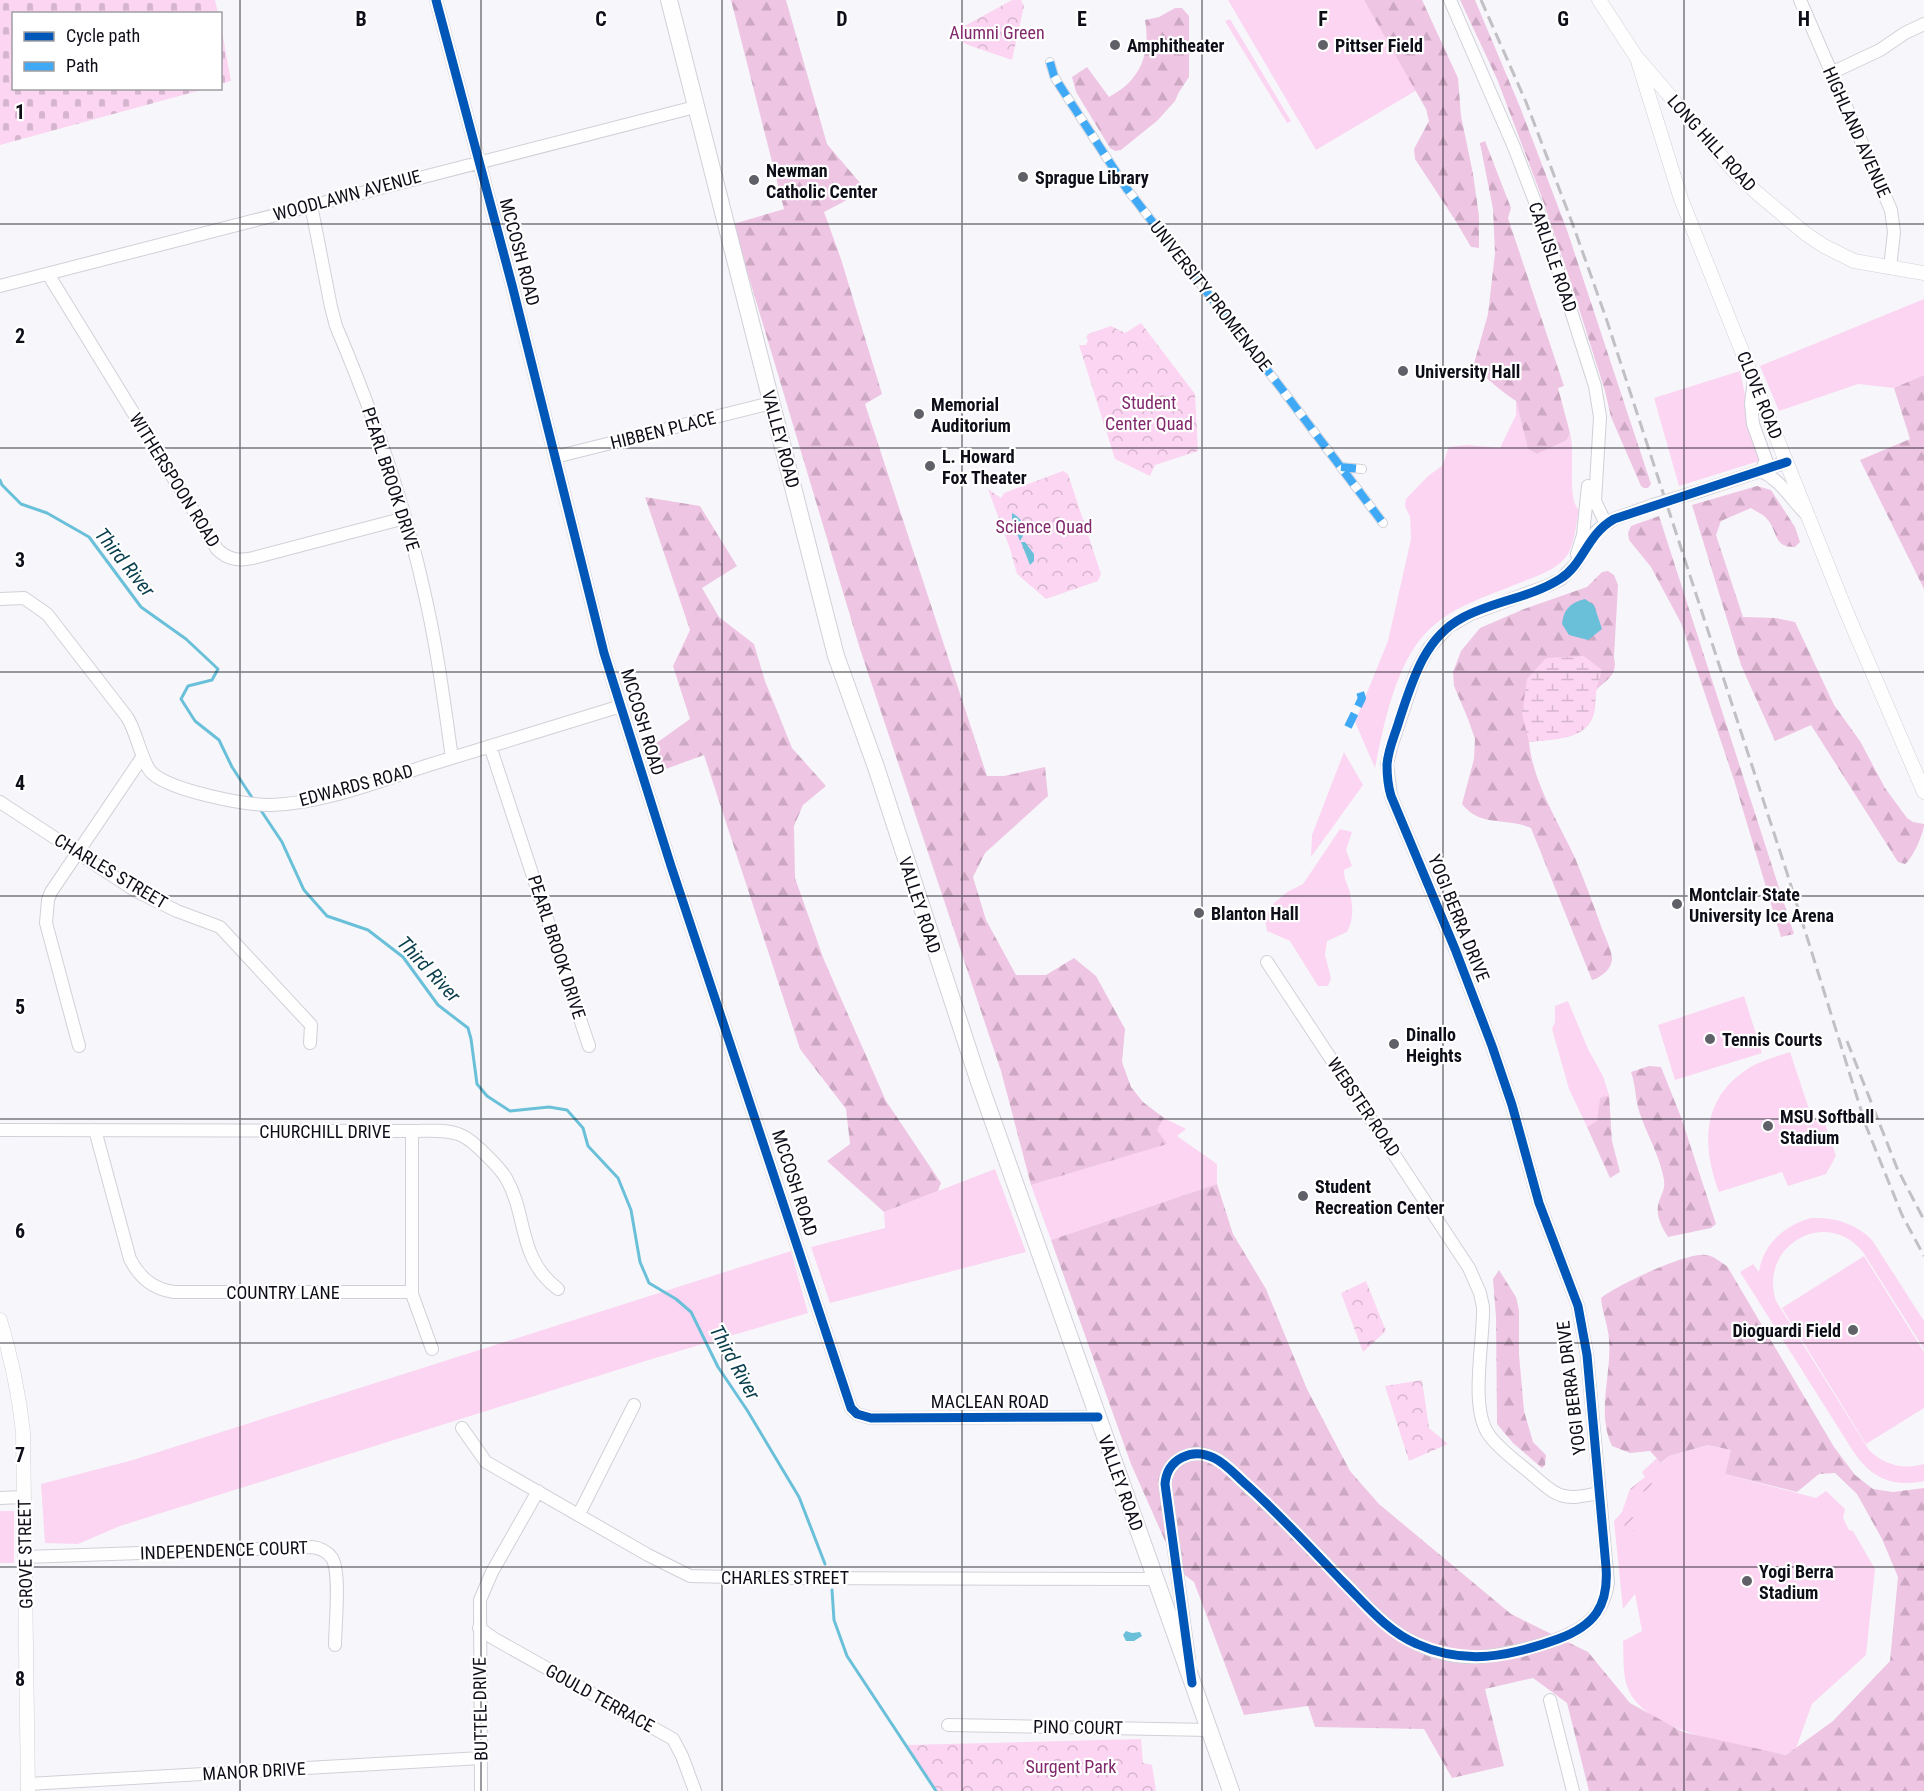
<svg xmlns="http://www.w3.org/2000/svg" width="1924" height="1791" font-family="'Roboto Condensed',sans-serif">
<style>
.grass{fill:#fbd5f1}
.forest{fill:url(#forest-firs)}
.wetland{fill:url(#wetland-marsh)}
.cemetery{fill:url(#cemetery-stones)}
.park{fill:url(#park-crowns)}
.garden{fill:url(#garden-furrows)}
.water{fill:#6bc0d9}
.lines{fill:none;stroke-linecap:round;stroke-linejoin:round}
.stream{stroke:#6bc0d9;stroke-width:3}
.pedestrian-casing{stroke:#d0d0d8;stroke-width:10}
.minor-casing{stroke:#d0d0d8;stroke-width:14}
.tertiary-casing{stroke:#d0d0d8;stroke-width:15}
.secondary-casing{stroke:#d0d0d8;stroke-width:18}
.pedestrian{stroke:#fefefe;stroke-width:8}
.minor{stroke:#fefefe;stroke-width:12}
.tertiary{stroke:#fefefe;stroke-width:14}
.secondary{stroke:#fefefe;stroke-width:16}
.rail{stroke:#c1c1c3;stroke-width:3;stroke-dasharray:12 6;stroke-linecap:butt}
.minor-bridge-casing{stroke:#d0d0d8;stroke-width:14;stroke-linecap:butt}
.minor-bridge{stroke:#fefefe;stroke-width:12}
.quiet{stroke:#3fa9f5;stroke-width:8;stroke-dasharray:15 8;stroke-linecap:butt}
.cycleway-casing{stroke:#fff;stroke-width:13}
.cycleway{stroke:#0057b8;stroke-width:9}
.grid{fill:none;stroke:#0e0e19;stroke-width:1.5;stroke-opacity:0.55}
.poi-dot{fill:#606068;stroke:#fff;stroke-width:2}
.labels{text-anchor:middle;dominant-baseline:central;stroke-width:4.5;stroke-linejoin:round;paint-order:stroke}
.park-label{font-size:18px;fill:#81296c;stroke:#fff}
.poi-label{font-size:18px;font-weight:bold;fill:#0e0e19;stroke:#fff;text-anchor:start}
.street-label{font-size:18px;fill:#0e0e19;stroke:#fff}
.water-label{font-size:20px;font-style:italic;fill:#083e4c;stroke:#fff}
.grid-label{font-size:20px;text-anchor:middle;font-weight:bold;fill:#0e0e19;stroke:#fff;stroke-width:4.5;stroke-linejoin:round;paint-order:stroke}
</style>
<defs>
<pattern id="forest-firs" width="22" height="20" patternUnits="userSpaceOnUse" patternTransform="scale(1.5)"><rect width="22" height="20" fill="#efc5e4"/><path d="M5 1l3.5 6h-7zM16 11l3.5 6h-7z" fill="#cca8c3"/></pattern>
<pattern id="wetland-marsh" width="20" height="14" patternUnits="userSpaceOnUse" patternTransform="scale(1.5)"><rect width="20" height="14" fill="#fbd5f1"/><path d="M1 5h8M5 5V1M11 12h8M15 12V8" fill="none" stroke="#d6b6ce"/></pattern>
<pattern id="cemetery-stones" width="16" height="16" patternUnits="userSpaceOnUse" patternTransform="scale(1.5)"><rect width="16" height="16" fill="#fbd5f1"/><path d="M2 7V4a2 2 0 0 1 4 0v3zM10 15v-3a2 2 0 0 1 4 0v3z" fill="#d6b6ce"/></pattern>
<pattern id="park-crowns" width="20" height="18" patternUnits="userSpaceOnUse" patternTransform="scale(1.5)"><rect width="20" height="18" fill="#fbd5f1"/><path d="M2 6a3 3 0 1 1 6 0M12 15a3 3 0 1 1 6 0" fill="none" stroke="#d6b6ce"/></pattern>
<pattern id="garden-furrows" width="10" height="10" patternUnits="userSpaceOnUse" patternTransform="scale(1.5)"><rect width="10" height="10" fill="#fbd5f1"/><path d="M-1 1l2-2M0 10L10 0M9 11l2-2" fill="none" stroke="#d6b6ce"/></pattern>
</defs>
<rect width="100%" height="100%" fill="#f7f7fb"/>
<!-- grass -->
<path class="grass" d="M1228 0H1364L1417 90 1316 150Z
M1230 19 1291 121 1287 123 1225 21Z
M1924 299V375L1894 388 1858 384 1779 411 1760 366Z
M1740 371 1759 461 1679 486 1654 398Z
M1516 401 1528 449 1537 454 1567 440 1570 433C1576 453 1566 498 1579 510 1576 524 1575 541 1568 554 1559 569 1537 576 1522 582 1488 596 1448 607 1423 636 1395 668 1383 727 1375 768L1355 722 1388 641 1411 539 1410 517 1405 506 1406 499 1428 476 1442 466 1449 447 1467 445 1500 448 1516 415Z
M1344 752 1363 785 1311 857 1312 835Z
M1340 829 1352 832 1346 850 1352 866 1344 870C1344 882 1348 883 1350 893 1353 907 1354 919 1347 932L1327 941 1325 955 1331 978 1328 986H1318L1290 941 1267 931 1265 920 1273 904 1287 892 1303 884Z
M1744 996 1762 1053 1675 1080 1658 1025Z
M1568 1001 1588 1049 1603 1076 1609 1095 1600 1098 1598 1121 1587 1127 1569 1089 1552 1029 1555 1022V1006Z
M1790 1052 1813 1121 1823 1118 1836 1156 1826 1174 1788 1186 1782 1172 1719 1192C1702 1147 1701 1100 1746 1070 1759 1061 1775 1057 1790 1052Z
M1164 1118 1186 1129 1177 1136 1217 1164V1184L1051 1240 1031 1185 1166 1144 1157 1130Z
M995 1169 1026 1252 830 1303 811 1247 885 1228 884 1212Z
M1811 1218C1835 1217 1855 1223 1872 1240L1924 1321V1349L1863 1252C1826 1206 1758 1246 1776 1301L1869 1450C1884 1465 1903 1470 1924 1464V1481C1892 1488 1870 1477 1853 1451L1740 1272 1753 1264 1759 1272C1763 1244 1785 1225 1811 1218Z
M791 1251 808 1313 652 1359 120 1526 78 1544 45 1543 41 1484 133 1460Z
M1864 1256 1924 1352V1408L1866 1444 1782 1308Z
M1708 1445 1731 1450 1725 1474 1816 1498 1826 1491 1845 1509 1843 1518 1849 1530 1853 1531 1875 1569 1866 1655 1812 1704 1796 1748 1786 1755C1744 1746 1649 1734 1629 1691 1622 1676 1624 1658 1623 1641L1642 1631 1635 1594 1623 1609 1614 1521 1622 1512 1630 1489 1645 1477 1642 1472 1657 1458 1662 1463 1669 1456Z
M0 1511H14V1563H0Z"/>
<!-- forest -->
<path class="forest" d="M731 0H786L827 144 866 190 824 212 841 259 882 394 865 404 987 776H1004L1045 767 1048 796 985 853 973 877 986 920 1016 975H1046L1074 958 1096 976 1125 1029 1122 1062 1131 1087 1143 1102 1164 1118 1157 1130 1167 1144 1031 1185 1001 1071 860 649 733 224 784 209Z
M1364 0H1422L1458 78 1461 116 1473 174 1479 216V248L1471 247 1455 220 1415 159 1414 149 1429 121 1426 109Z
M1460 0H1475L1520 107 1567 230 1651 484 1648 488H1644L1641 486 1611 417 1605 391 1571 283 1541 195 1497 79Z
M1175 8H1182L1189 16V77L1179 92 1175 101 1158 120 1121 150 1115 151 1110 148 1076 92 1072 77 1087 67 1109 97C1140 81 1151 54 1145 20L1159 17Z
M1485 141 1511 208 1508 218 1564 386 1558 388 1570 433 1567 440 1537 454 1528 449 1516 401C1500 391 1488 378 1473 367L1488 314 1495 253 1493 209 1480 143Z
M1924 375V589L1860 460 1910 439 1894 388Z
M1757 486 1771 490 1795 527 1800 542 1795 547C1773 548 1778 531 1767 519 1763 514 1755 511 1751 508L1721 521 1716 535 1743 617 1776 618 1795 622 1834 705 1860 741 1885 788 1907 818 1913 822 1924 824C1924 833 1912 860 1905 864L1898 862 1811 725 1775 741 1741 665 1692 505Z
M645 497 700 506 737 566 702 588 719 617 754 644 765 681 792 748 826 786 803 805 794 826 795 878 824 960 886 1101 941 1183 938 1191 884 1212 827 1161 850 1144 846 1109 800 1049 704 755 663 770 655 744 690 719 673 666 690 630Z
M1659 516 1794 934 1781 937 1734 780 1681 623 1651 567 1629 540 1628 533 1631 526Z
M1608 571 1614 575 1618 585 1614 657C1618 675 1608 679 1596 690 1595 700 1596 714 1590 722 1579 741 1547 739 1529 742 1533 783 1558 821 1575 858 1584 879 1592 901 1600 923 1603 933 1611 947 1612 958 1612 969 1602 977 1592 980L1531 828C1506 817 1481 828 1462 804L1474 759 1475 739 1468 719 1454 686 1453 672 1461 651 1480 628 1524 609 1587 587 1602 572Z
M1649 1066 1661 1067 1681 1117 1716 1224 1711 1228 1668 1237C1663 1229 1656 1217 1658 1206 1660 1193 1667 1192 1663 1175 1658 1153 1647 1134 1640 1114 1635 1100 1636 1086 1631 1072Z
M1609 1095 1612 1141 1620 1172 1610 1178 1587 1127 1597 1121 1600 1098Z
M1217 1184 1233 1234 1266 1289 1307 1389 1350 1471 1379 1504 1511 1614 1588 1652 1630 1703 1683 1732 1786 1755 1833 1721 1890 1661 1898 1577 1882 1539 1857 1494 1835 1473 1819 1474 1797 1492 1725 1474 1731 1450 1708 1445 1669 1456 1661 1463 1650 1451 1630 1453 1612 1446C1596 1412 1612 1375 1609 1339 1608 1325 1602 1312 1601 1298 1617 1285 1687 1252 1706 1255 1714 1256 1720 1262 1727 1266L1834 1447 1855 1475 1873 1489 1893 1492 1924 1488V1791H1589L1567 1703 1533 1678 1485 1689 1504 1766 1452 1778 1424 1729 1315 1727 1308 1706 1244 1715 1194 1582 1178 1570 1131 1464 1051 1240Z
M1499 1270 1516 1297 1519 1310V1354L1524 1411 1533 1442 1546 1455 1545 1465 1542 1468 1513 1443 1497 1424 1496 1317 1493 1279Z"/>
<!-- wetland -->
<path class="wetland" d="M1584 656 1602 670C1600 677 1597 685 1596 693 1594 702 1595 713 1591 721 1581 740 1547 740 1529 742L1522 714 1527 679 1546 658Z"/>
<!-- cemetery -->
<path class="cemetery" d="M0 0H215L218 13 14 14V88L205 89 0 145Z
M221 26 231 81 221 84H220Z"/>
<!-- park -->
<path class="park" d="M1012 0H1021L1024 6 1012 60 968 45 950 34Z
M1141 323 1195 394 1198 451 1155 465 1150 476 1115 459 1079 345H1086L1088 340 1086 338 1088 334 1111 326 1125 333Z
M1063 471 1068 474 1101 574 1098 581 1046 599 1017 574 1010 549 988 489 1001 498 1004 493Z
M1366 1281 1386 1331 1363 1352 1341 1293Z
M1422 1380 1429 1428 1448 1444 1409 1461 1385 1386Z
M1141 1739 1143 1763 1152 1765 1156 1791H936L906 1745Z"/>
<!-- garden -->
<path class="garden" d="M1646 1477 1657 1489 1646 1492 1630 1489Z
M1622 1513 1635 1518 1632 1522 1634 1531 1626 1532Z"/>
<!-- water -->
<path class="water" d="M1012 513C1023 519 1028 530 1020 541L1012 521Z
M1021 542H1025L1034 554V561L1030 565Z
M1585 599 1594 605 1602 629 1588 640 1569 635 1562 624C1564 609 1570 603 1585 599Z
M1126 1631 1132 1633 1140 1632 1142 1636 1134 1641H1126L1123 1635Z"/>
<g class="lines">
<!-- stream -->
<path class="stream" d="M0 480 2 485 21 504 47 513 89 537 141 607 186 639 218 669 212 680 188 686 181 699 195 721 219 740 232 767 253 799
M260 809 282 842 304 890 327 916 368 930 403 957 438 1005 468 1028 471 1039 477 1084 487 1096 510 1111 549 1107 567 1110 583 1128 588 1146 618 1178 631 1210 640 1262 649 1283 676 1299 691 1312 718 1367 747 1410 799 1497 825 1564
M832 1590 834 1620 847 1656 936 1791"/>
<!-- pedestrian casing -->
<g class="pedestrian-casing">
<path id="pedestrian" d="M1050 62 1054 76 1060 86 1127 189 1281 388 1383 523
M1341 467 1362 469"/>
</g>
<!-- minor casing -->
<g class="minor-casing">
<path id="minor" d="M436 0 512 285 604 653 671 866 851 1408 857 1414 871 1418 1098 1417
M1450 0 1514 147 1542 220 1595 386 1600 417 1595 501 1606 524
M1800 0 1891 210 1894 232 1890 268
M1831 73 1880 50 1905 33 1924 24
M311 205 331 307 336 326C372 411 404 500 424 591 437 646 444 702 452 758
M48 274 217 549C228 560 239 561 253 558L405 518
M0 286 695 107
M1754 380 1751 403 1753 424 1766 460 1761 471C1782 481 1792 501 1808 516
M555 457 771 403
M1700 491 1787 462
M1577 554 1583 535 1588 486
M0 599 24 598 47 614 127 717C137 732 142 765 153 774 174 791 243 805 271 805 325 803 379 781 429 765 493 745 557 726 621 706
M490 746 589 1046
M0 802 136 891 177 911 220 927 311 1025 310 1043
M1267 962 1469 1268 1480 1293 1483 1307C1484 1342 1469 1407 1489 1435 1499 1449 1516 1461 1529 1472 1559 1498 1561 1501 1599 1493
M79 1046 46 923 48 900 51 892 143 756
M0 1130 412 1131C427 1131 444 1129 458 1134 468 1137 474 1144 481 1150 489 1158 500 1168 506 1178 528 1216 517 1258 558 1289
M95 1130 130 1259C140 1278 153 1289 174 1292H411
M412 1131V1294L432 1349
M462 1428 486 1462 648 1555 690 1576 775 1578 1155 1579
M0 1498 23 1497
M579 1514 634 1405
M25 1557 312 1547C320 1548 327 1551 332 1558 341 1573 335 1626 335 1645
M479 1628 493 1638 673 1739 682 1756 695 1791
M1189 1659 1165 1484C1167 1459 1192 1447 1215 1458 1227 1464 1239 1478 1249 1488 1283 1518 1314 1552 1346 1584 1367 1606 1387 1630 1415 1643 1460 1666 1497 1657 1543 1644 1578 1633 1602 1621 1608 1583L1587 1355 1578 1306 1539 1203 1512 1105 1492 1046 1455 949 1391 796 1387 764 1391 747 1416 672 1429 648 1448 627 1471 614 1547 586 1561 579 1575 565 1594 534 1600 528 1614 519 1653 505
M1550 1700 1573 1791
M948 1725 1209 1730
M28 1784 481 1758
M481 1791 480 1600 492 1572 538 1491"/>
</g>
<!-- tertiary casing -->
<g class="tertiary-casing">
<path id="tertiary" d="M1599 0 1637 58 1681 199 1846 611 1924 792
M1640 61 1733 170 1757 193 1806 234 1824 246 1854 261 1924 273
M0 1320C11 1357 19 1394 23 1432L28 1791"/>
</g>
<!-- secondary casing -->
<g class="secondary-casing">
<path id="secondary" d="M669 0 836 656 876 767 978 1079 1231 1791"/>
</g>
<!-- pedestrian -->
<use href="#pedestrian" class="pedestrian"/>
<!-- minor -->
<use href="#minor" class="minor"/>
<!-- tertiary -->
<use href="#tertiary" class="tertiary"/>
<!-- secondary -->
<use href="#secondary" class="secondary"/>
<!-- rail -->
<path class="rail" d="M1481 0 1526 102 1573 225 1606 318 1787 873 1866 1126 1902 1215 1924 1256
M1847 1041 1897 1168 1924 1220"/>
<!-- minor-bridge casing -->
<g class="minor-bridge-casing">
<path id="minor-bridge" d="M1653 505 1700 491"/>
</g>
<!-- minor-bridge -->
<use href="#minor-bridge" class="minor-bridge"/>
<!-- quiet -->
<path class="quiet" d="M1050 62 1054 76 1060 86 1127 189 1281 388 1383 523
M1341 467 1362 469
M1348 727 1362 698 1358 686"/>
<!-- cycleway casing -->
<g class="cycleway-casing">
<path id="cycleway" d="M436 0 512 285 604 653 671 866 851 1408 857 1414 871 1418 1098 1417
M1192 1683 1165 1484C1167 1459 1192 1447 1214 1458 1227 1464 1238 1478 1249 1487 1282 1517 1313 1551 1345 1584 1367 1606 1388 1632 1417 1644 1466 1666 1511 1656 1558 1639 1594 1626 1609 1606 1606 1567L1587 1355 1578 1306 1539 1203 1512 1105 1492 1046 1455 949 1391 796C1388 786 1387 775 1387 765 1388 749 1395 735 1399 721 1412 682 1424 638 1462 618 1493 601 1530 598 1560 579 1584 564 1586 535 1614 519L1787 462"/>
</g>
<!-- cycleway -->
<use href="#cycleway" class="cycleway"/>
</g>
<!-- grid -->
<path class="grid" d="M240 0V1791M481 0V1791M722 0V1791M962 0V1791M1202 0V1791M1443 0V1791M1684 0V1791M0 224H1924M0 448H1924M0 672H1924M0 896H1924M0 1119H1924M0 1343H1924M0 1567H1924"/>
<!-- markers -->
<g class="poi-dot">
<circle cx="1115" cy="45" r="6"/>
<circle cx="1323" cy="45" r="6"/>
<circle cx="1023" cy="177" r="6"/>
<circle cx="754" cy="180" r="6"/>
<circle cx="1403" cy="371" r="6"/>
<circle cx="919" cy="414" r="6"/>
<circle cx="930" cy="466" r="6"/>
<circle cx="1677" cy="904" r="6"/>
<circle cx="1199" cy="913" r="6"/>
<circle cx="1710" cy="1039" r="6"/>
<circle cx="1394" cy="1044" r="6"/>
<circle cx="1768" cy="1126" r="6"/>
<circle cx="1303" cy="1196" r="6"/>
<circle cx="1853" cy="1330" r="6"/>
<circle cx="1747" cy="1581" r="6"/>
</g>
<g class="labels">
<!-- park labels -->
<g class="park-label">
<text x="997" y="32">Alumni Green</text>
<text x="1149" y="402">Student<tspan x="1149" dy="21">Center Quad</tspan></text>
<text x="1044" y="526">Science Quad</text>
<text x="1071" y="1766">Surgent Park</text>
</g>
<!-- poi labels -->
<g class="poi-label">
<text x="1127" y="45">Amphitheater</text>
<text x="1335" y="45">Pittser Field</text>
<text x="766" y="170">Newman<tspan x="766" dy="21">Catholic Center</tspan></text>
<text x="1035" y="177">Sprague Library</text>
<text x="1415" y="371">University Hall</text>
<text x="931" y="404">Memorial<tspan x="931" dy="21">Auditorium</tspan></text>
<text x="942" y="456">L. Howard<tspan x="942" dy="21">Fox Theater</tspan></text>
<text x="1689" y="894">Montclair State<tspan x="1689" dy="21">University Ice Arena</tspan></text>
<text x="1211" y="913">Blanton Hall</text>
<text x="1406" y="1034">Dinallo<tspan x="1406" dy="21">Heights</tspan></text>
<text x="1722" y="1039">Tennis Courts</text>
<text x="1780" y="1116">MSU Softball<tspan x="1780" dy="21">Stadium</tspan></text>
<text x="1315" y="1186">Student<tspan x="1315" dy="21">Recreation Center</tspan></text>
<text x="1841" y="1330" text-anchor="end">Dioguardi Field</text>
<text x="1759" y="1571">Yogi Berra<tspan x="1759" dy="21">Stadium</tspan></text>
</g>
<!-- street labels -->
<g class="street-label">
<text transform="translate(1857 132) rotate(66)">HIGHLAND AVENUE</text>
<text transform="translate(1712 143) rotate(48)">LONG HILL ROAD</text>
<text transform="translate(347 195) rotate(-15)">WOODLAWN AVENUE</text>
<text transform="translate(520 252) rotate(75)">MCCOSH ROAD</text>
<text transform="translate(1553 257) rotate(71)">CARLISLE ROAD</text>
<text transform="translate(1211 296) rotate(52)">UNIVERSITY PROMENADE</text>
<text transform="translate(1760 395) rotate(68)">CLOVE ROAD</text>
<text transform="translate(663 430) rotate(-14)">HIBBEN PLACE</text>
<text transform="translate(781 439) rotate(75)">VALLEY ROAD</text>
<text transform="translate(391 479) rotate(72)">PEARL BROOK DRIVE</text>
<text transform="translate(175 480) rotate(58)">WITHERSPOON ROAD</text>
<text transform="translate(643 722) rotate(73)">MCCOSH ROAD</text>
<text transform="translate(356 785) rotate(-15)">EDWARDS ROAD</text>
<text transform="translate(111 871) rotate(31)">CHARLES STREET</text>
<text transform="translate(920 905) rotate(72)">VALLEY ROAD</text>
<text transform="translate(1459 918) rotate(68)">YOGI BERRA DRIVE</text>
<text transform="translate(557 947) rotate(72)">PEARL BROOK DRIVE</text>
<text transform="translate(1364 1107) rotate(56)">WEBSTER ROAD</text>
<text x="325" y="1131">CHURCHILL DRIVE</text>
<text transform="translate(795 1183) rotate(72)">MCCOSH ROAD</text>
<text x="283" y="1292">COUNTRY LANE</text>
<text transform="translate(1571 1388) rotate(-97)">YOGI BERRA DRIVE</text>
<text x="990" y="1401">MACLEAN ROAD</text>
<text transform="translate(1121 1483) rotate(70)">VALLEY ROAD</text>
<text transform="translate(224 1550) rotate(-2)">INDEPENDENCE COURT</text>
<text transform="translate(25 1554) rotate(-91)">GROVE STREET</text>
<text x="785" y="1577">CHARLES STREET</text>
<text transform="translate(600 1698) rotate(29)">GOULD TERRACE</text>
<text transform="translate(480 1709) rotate(-91)">BUTTEL DRIVE</text>
<text transform="translate(1078 1727) rotate(1)">PINO COURT</text>
<text transform="translate(254 1771) rotate(-3)">MANOR DRIVE</text>
</g>
<!-- water labels -->
<g class="water-label">
<text transform="translate(125 562) rotate(51)">Third River</text>
<text transform="translate(429 969) rotate(47)">Third River</text>
<text transform="translate(735 1362) rotate(61)">Third River</text>
</g>
</g>
<g class="grid-label">
<text x="361" y="26">B</text>
<text x="601" y="26">C</text>
<text x="842" y="26">D</text>
<text x="1082" y="26">E</text>
<text x="1323" y="26">F</text>
<text x="1563" y="26">G</text>
<text x="1804" y="26">H</text>
<text x="20" y="119">1</text>
<text x="20" y="343">2</text>
<text x="20" y="567">3</text>
<text x="20" y="790">4</text>
<text x="20" y="1014">5</text>
<text x="20" y="1238">6</text>
<text x="20" y="1462">7</text>
<text x="20" y="1686">8</text>
</g>
<!-- legend -->
<rect x="12" y="12" width="210" height="78" fill="#ffffff" stroke="#9f9fa3" stroke-width="1.5"/>
<rect x="24" y="32" width="30" height="9" fill="#0057b8" stroke="#9f9fa3" stroke-width="1.5"/>
<text x="66" y="42" font-size="18" fill="#0e0e19">Cycle path</text>
<rect x="24" y="62" width="30" height="9" fill="#3fa9f5" stroke="#9f9fa3" stroke-width="1.5"/>
<text x="66" y="72" font-size="18" fill="#0e0e19">Path</text>
</svg>
